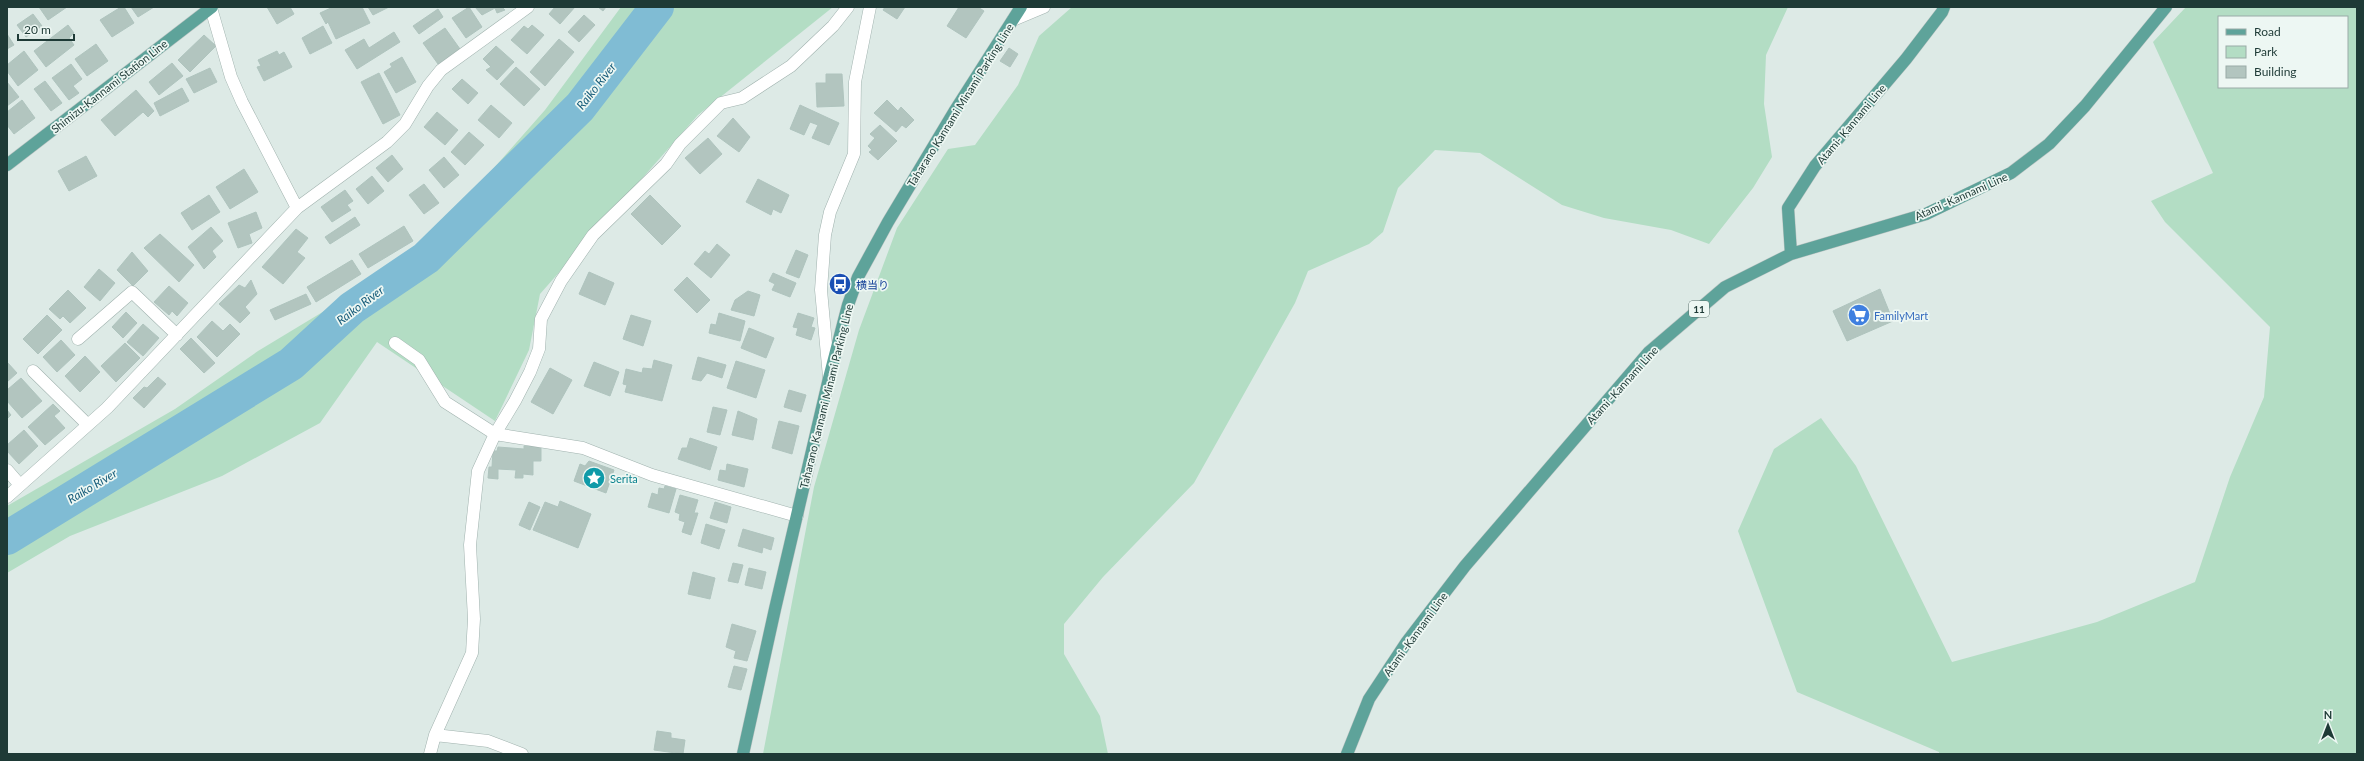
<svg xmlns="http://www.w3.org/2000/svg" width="2364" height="761" font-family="Lato,'Noto Sans JP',sans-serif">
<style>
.green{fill:#b3ddc4;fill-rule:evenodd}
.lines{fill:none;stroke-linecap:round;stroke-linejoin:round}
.river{stroke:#80bcd4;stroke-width:34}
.building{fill:#b2c5bf;stroke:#afc4be}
.minor-casing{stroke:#a0b2ae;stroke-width:13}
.major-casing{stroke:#bcc4c3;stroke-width:13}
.minor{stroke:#fff;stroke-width:12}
.major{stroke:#5ea39a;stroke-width:12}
.labels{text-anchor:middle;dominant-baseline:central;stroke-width:3.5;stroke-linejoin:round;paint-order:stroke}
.shield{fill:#edf7f3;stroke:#5c736f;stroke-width:1}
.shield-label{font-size:10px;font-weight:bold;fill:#1e3a36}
.street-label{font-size:11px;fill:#1e3a36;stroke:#edf7f3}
.transit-label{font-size:11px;fill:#164399;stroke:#edf7f3;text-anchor:start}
.shop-label{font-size:11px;fill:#366cbe;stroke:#edf7f3;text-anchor:start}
.culture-label{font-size:11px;fill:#0d838f;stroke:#edf7f3;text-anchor:start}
.water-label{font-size:12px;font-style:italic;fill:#155b79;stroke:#edf7f3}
</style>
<rect width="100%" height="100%" fill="#ddeae6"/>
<!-- green -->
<path class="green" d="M621 7H833L698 115 540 294 529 350 495 421 377 342 320 423 222 476 70 536 7 573V506L175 409 258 351 417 255 545 110Z
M1072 7H1788L1766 55 1764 104 1772 157 1753 188 1709 244 1671 230 1604 218 1562 205 1480 153 1435 150 1398 188 1383 232 1369 244 1308 271 1295 303 1194 483 1103 577 1064 624V654L1100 716 1108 754H763L814 487 859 330 897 228 948 149 975 145 1018 85 1039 36Z
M2186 7H2357V754H1939V752L1797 692 1738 531 1774 449 1821 418 1856 466 1952 662 2097 622 2195 582 2230 477 2264 397 2270 327 2165 222 2151 201 2213 173 2153 42ZM2219 17H2347V87H2219Z"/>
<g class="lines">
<!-- river -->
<path class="river" d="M7 538 291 364 352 308 426 258 580 107 657 7"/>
</g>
<!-- building -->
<path class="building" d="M39 7H67L48 20Z
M121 7H124L134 23 112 37 100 20Z
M131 7H154L138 17Z
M267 7H290L294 14 277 24Z
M333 7H362L370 23 336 39 328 22 326 24 320 13Z
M368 7H389L373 15Z
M469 7 482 27 466 38 452 18Z
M475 7H502L505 10 497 13 495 8 482 15Z
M555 7H575L560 24 549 14Z
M598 7H606L603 11Z
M885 7H905L897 19 883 10Z
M959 7H978L984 11 966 38 947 26Z
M438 9 443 17 419 34 413 26Z
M33 14 42 26 26 37 17 25Z
M584 15 595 25 579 42 568 32Z
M68 25 74 33 69 38 74 45 46 67 34 51Z
M532 25 544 35 527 54 511 40 524 26 528 29Z
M323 26 332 43 310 54 302 38Z
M445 28 460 49 438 64 423 43Z
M394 32 400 42 357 69 345 50 364 39 369 48Z
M7 34 14 45 7 49Z
M204 35 216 46 190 72 178 60Z
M559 39 574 52 545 86 530 72Z
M96 44 108 61 87 76 75 59Z
M496 46 514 62 497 80 486 70 491 67 483 59Z
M1009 48 1018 54 1010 67 1000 61Z
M24 51 38 70 18 86 7 71V65Z
M277 51 279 55 284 52 292 67 264 81 257 67 261 66 258 60Z
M402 57 416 82 396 93 384 72 392 67 390 64Z
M172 63 183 76 159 95 149 82Z
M71 64 82 79 73 86 79 93 69 100 52 78Z
M516 67 540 89 524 106 500 84Z
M210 68 217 82 194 93 186 79Z
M379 73 400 115 383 124 361 82Z
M826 74H842L844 106 817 107 816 83H826Z
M462 79 478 93 468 104 452 89Z
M45 81 62 103 51 111 34 89Z
M7 82 19 97 7 106Z
M182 88 189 101 160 116 154 103Z
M136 90 154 111 148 117 143 112 115 136 101 120Z
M22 100 35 118 14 134 7 125V112Z
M887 100 898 111 901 107 914 120 906 128 902 125 896 132 874 113Z
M491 105 512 123 499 138 478 120Z
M800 105 839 123 829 145 812 138 818 125 810 122 804 135 790 129Z
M437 112 458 130 445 145 424 127Z
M733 118 750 137 739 152 717 136Z
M880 125 897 141 878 160 869 152 872 150 868 146 875 138 870 134Z
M469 132 484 145 465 165 451 152Z
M708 138 722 154 700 174 685 158Z
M392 155 403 169 388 182 376 168Z
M86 156 97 176 69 191 58 171Z
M444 157 459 175 444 188 429 170Z
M244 169 258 192 230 209 216 187Z
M372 176 384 191 368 204 356 189Z
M758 179 789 195 781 213 773 209 771 215 746 202Z
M424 184 439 203 424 214 409 195Z
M345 190 353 201 347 205 351 210 332 222 321 207Z
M209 195 220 212 192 230 181 213Z
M650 195 681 226 662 245 631 214Z
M256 212 262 228 249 234 252 243 238 248 228 223Z
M355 217 360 225 330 244 325 237Z
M404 226 413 241 368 268 359 254Z
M211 227 223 241 212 251 216 257 204 269 188 247Z
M296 229 308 238 297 252 305 258 283 284 262 267Z
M160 234 194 265 179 282 144 248Z
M717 244 730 255 711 278 694 264 705 251 709 254Z
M796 250 808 255 799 278 786 273Z
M132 252 148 271 133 286 117 270Z
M352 260 361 274 316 302 307 287Z
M99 269 115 283 100 301 84 287Z
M589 272 614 283 605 305 579 294Z
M773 273 796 283 790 297 772 290 775 284 769 281Z
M687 277 710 300 697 313 674 290Z
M251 280 257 294 245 307 250 313 240 323 219 304 239 285 245 288Z
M169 286 188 303 177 316 172 311 169 315 154 302Z
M1880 289 1893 321 1847 341 1833 311Z
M68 290 86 308 70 323 63 316 60 319 49 309Z
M748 291 760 295 754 316 731 310 735 300Z
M306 294 311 304 275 320 270 310Z
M126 312 137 323 123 338 112 327Z
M719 313 745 321 740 341 709 333 711 324 716 325Z
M798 313 814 318 811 327 815 328 811 340 796 335 798 328 793 327Z
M47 315 62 330 38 354 23 339Z
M631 315 651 321 643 346 623 339Z
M212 321 223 331 230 324 240 334 217 357 197 337Z
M143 324 159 338 143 356 127 342Z
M749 328 774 338 766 358 741 348Z
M191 338 215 363 204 373 180 349Z
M61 340 75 355 57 372 43 357Z
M125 343 140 358 116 382 101 366Z
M85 356 100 372 80 392 65 376Z
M698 357 726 365 722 378 707 373 701 381 692 379Z
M654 360 672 365 662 401 625 392 627 385 623 384 626 369 642 373 643 368 652 369Z
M736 361 765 370 756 398 727 388Z
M7 362 17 373 7 382Z
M594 362 619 372 610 396 584 386Z
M550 368 572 380 553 414 531 402Z
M158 377 166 384 144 408 133 398 144 387 147 388Z
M21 378 42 401 22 418 7 401V390Z
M789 390 806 395 801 412 784 407Z
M53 404 60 411 54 416 65 428 45 445 28 427Z
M713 407 727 410 720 435 707 432Z
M7 410 11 415 7 419Z
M738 411 757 419 753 440 732 435Z
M779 421 799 426 792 454 772 448Z
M24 430 38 446 19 464 7 451V445Z
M690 438 717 447 710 470 678 459 682 448H687Z
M524 446 541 447V461H533V475L523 474V478H515L516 470 498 469V479L488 478 489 467H492L493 451H497L498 447 524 449Z
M589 461 614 470 606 493 574 481 580 464 585 466Z
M727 464 748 469 744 487 718 480 720 470 726 471Z
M665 486 676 489 669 513 648 507 652 493 658 495 659 488 664 489Z
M680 495 698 500 694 513H698L691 535 682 532 685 522 679 520 680 514 675 512Z
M560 501 591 514 578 548 533 530 545 502 558 507Z
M529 502 540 507 530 530 519 525Z
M715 502 731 507 727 523 710 518Z
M706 524 725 530 719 549 701 543Z
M743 529 774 538 771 550 763 547 762 553 738 546Z
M733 563 743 565 738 583 728 581Z
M749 568 766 572 762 589 745 585Z
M693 572 715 578 710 599 688 594Z
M732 624 756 631 747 661 734 658 736 651 726 647Z
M734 666 747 669 741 690 728 687Z
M657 731 671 733V738L685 740 683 754 654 750Z"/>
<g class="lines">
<!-- minor casing -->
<g class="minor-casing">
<path id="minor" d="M211 8 231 77 242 102 297 208
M1013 20 1044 7
M78 339 132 292 177 335
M395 343 419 360 445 402 495 434 583 448 652 475 797 516
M33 371 88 425
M829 377 821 290 825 235 830 212 854 154 855 82 870 7
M7 470 20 485
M7 497 107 408 297 208 387 142 405 124 428 86 441 70 528 7
M435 735 488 741 522 754
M430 754 435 735 472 653 474 619 470 545 478 471 495 434 515 401 530 372 539 349 541 319 561 281 593 235 666 164 680 144 721 103 742 98 791 66 833 26 848 7"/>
</g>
<!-- major casing -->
<g class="major-casing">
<path id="major" d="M7 165 212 7
M1791 254 1788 208 1815 166 1906 59 1942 12 1944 7
M743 754 775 609 829 378 848 305 858 277 888 222 954 112 1021 7
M1347 754 1369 699 1406 643 1465 566 1649 352 1725 287 1791 254 1926 214 2011 173 2049 144 2085 106 2166 7"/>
</g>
<!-- minor -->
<use href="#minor" class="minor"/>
<!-- major -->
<use href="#major" class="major"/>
</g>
<!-- icons -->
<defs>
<g id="bus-disc" transform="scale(1.15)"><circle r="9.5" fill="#1a4fb4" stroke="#edf7f3"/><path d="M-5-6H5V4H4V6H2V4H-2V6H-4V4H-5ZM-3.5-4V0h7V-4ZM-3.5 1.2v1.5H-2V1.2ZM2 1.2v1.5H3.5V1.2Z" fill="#fff"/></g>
<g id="supermarket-disc" transform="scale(1.15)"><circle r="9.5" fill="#3f7fe0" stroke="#edf7f3"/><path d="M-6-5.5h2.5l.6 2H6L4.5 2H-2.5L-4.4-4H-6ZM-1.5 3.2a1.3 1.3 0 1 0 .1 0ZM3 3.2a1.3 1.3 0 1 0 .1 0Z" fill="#fff"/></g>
<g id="sight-disc" transform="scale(1.15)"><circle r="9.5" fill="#0f9aa8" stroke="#edf7f3"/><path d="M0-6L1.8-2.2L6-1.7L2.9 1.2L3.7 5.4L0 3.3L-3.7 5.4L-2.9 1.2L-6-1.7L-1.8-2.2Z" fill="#fff"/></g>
</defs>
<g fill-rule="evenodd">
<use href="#bus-disc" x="840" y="284"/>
<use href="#supermarket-disc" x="1859" y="315"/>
<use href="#sight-disc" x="594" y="478"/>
</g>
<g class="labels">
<!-- shield labels -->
<rect class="shield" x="1689" y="301" width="20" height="16" rx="3"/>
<g class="shield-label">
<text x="1699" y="309">11</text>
</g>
<!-- street labels -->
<g class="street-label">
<text transform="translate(109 86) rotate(-38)">Shimizu-Kannami Station Line</text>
<text transform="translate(960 105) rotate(-58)">Taharano Kannami Minami Parking Line</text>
<text transform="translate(1851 124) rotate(-50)">Atami- Kannami Line</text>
<text transform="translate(1961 196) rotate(-24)">Atami -Kannami Line</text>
<text transform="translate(1622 385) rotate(-48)">Atami -Kannami Line</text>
<text transform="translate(826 396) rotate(-76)">Taharano Kannami Minami Parking Line</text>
<text transform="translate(1415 634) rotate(-54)">Atami -Kannami Line</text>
</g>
<!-- transit labels -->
<g class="transit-label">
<text x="856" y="284">横当り</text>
</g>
<!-- shop labels -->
<g class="shop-label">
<text x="1874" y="315">FamilyMart</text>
</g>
<!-- culture labels -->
<g class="culture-label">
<text x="610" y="478">Serita</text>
</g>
<!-- water labels -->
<g class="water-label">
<text transform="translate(596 86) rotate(-52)">Raiko River</text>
<text transform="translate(360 305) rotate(-37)">Raiko River</text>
<text transform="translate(92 486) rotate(-31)">Raiko River</text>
</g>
</g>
<!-- border -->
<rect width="2364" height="761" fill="none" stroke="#1e3a36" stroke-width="16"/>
<!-- legend -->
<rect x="2218" y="16" width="130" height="72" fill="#edf7f3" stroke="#9aaba7"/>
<rect x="2226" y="29" width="20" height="6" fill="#5ea39a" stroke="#9aaba7"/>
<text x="2254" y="36" font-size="12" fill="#1e3a36">Road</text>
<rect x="2226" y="46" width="20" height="12" fill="#b3ddc4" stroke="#9aaba7"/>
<text x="2254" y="56" font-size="12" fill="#1e3a36">Park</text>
<rect x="2226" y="66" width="20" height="12" fill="#b2c5bf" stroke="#9aaba7"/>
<text x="2254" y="76" font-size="12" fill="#1e3a36">Building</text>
<!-- north arrow -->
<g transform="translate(2328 725)" stroke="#edf7f3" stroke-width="3" paint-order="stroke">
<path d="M0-3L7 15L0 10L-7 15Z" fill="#1e3a36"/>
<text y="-6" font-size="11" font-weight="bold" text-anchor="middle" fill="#1e3a36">N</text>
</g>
<!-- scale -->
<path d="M18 34v6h56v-6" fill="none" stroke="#1e3a36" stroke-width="2"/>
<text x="24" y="34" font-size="12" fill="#1e3a36" stroke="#edf7f3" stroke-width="3" paint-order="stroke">20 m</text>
</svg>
